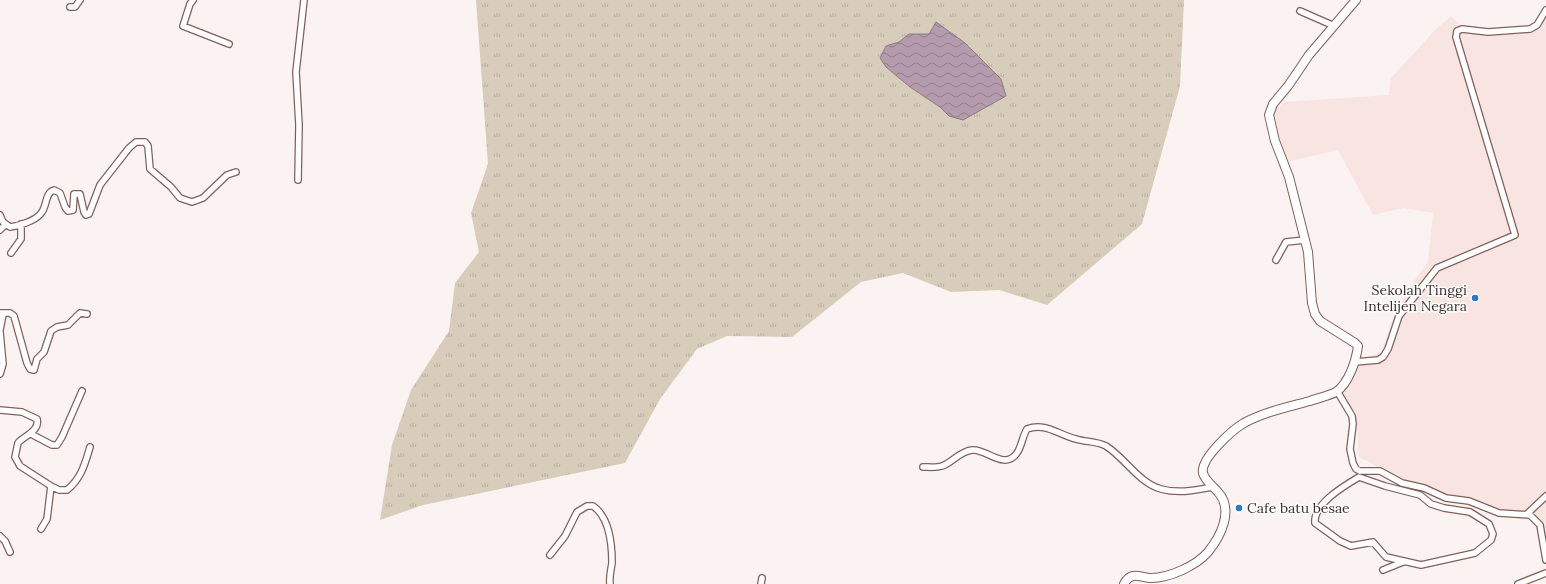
<svg xmlns="http://www.w3.org/2000/svg" width="1546" height="584" font-family="Lora,serif">
<style>
.built{fill:#f8e5e1}
.grass{fill:url(#grass-tufts)}
.water{fill:url(#water-waves);stroke:#907a86}
.lines{fill:none;stroke-linecap:round;stroke-linejoin:round}
.street-casing{stroke:#82605a;stroke-width:8}
.secondary-casing{stroke:#82605a;stroke-width:10}
.street{stroke:#fff;stroke-width:5.5}
.secondary{stroke:#fff;stroke-width:8}
.poi-dot{fill:#2979c8;stroke:#fff;stroke-width:1.5}
.labels{text-anchor:middle;dominant-baseline:central;stroke-width:3;stroke-linejoin:round;paint-order:stroke}
.poi-label{font-size:14px;fill:#3b2c2a;stroke:#fff;text-anchor:end}
</style>
<defs>
<pattern id="grass-tufts" width="24" height="20" patternUnits="userSpaceOnUse"><rect width="24" height="20" fill="#d7cdba"/><path d="M3 7l-1-3M5 7V3M7 7l1-3M15 17l-1-3M17 17v-4M19 17l1-3" fill="none" stroke="#b9b0a0"/></pattern>
<pattern id="water-waves" width="16" height="10" patternUnits="userSpaceOnUse"><rect width="16" height="10" fill="#b59bae"/><path d="M0 5q4-4 8 0t8 0" fill="none" stroke="#947f8e"/></pattern>
</defs>
<rect width="100%" height="100%" fill="#fbf3f1"/>
<!-- built -->
<path class="built" d="M1546 15V555L1539 523 1392 479 1386 471 1359 457 1356 413 1339 393 1359 357 1367 359 1382 351 1394 315 1414 281 1428 262 1433 213 1403 208 1373 215 1338 150 1282 163 1271 124 1274 111 1284 102 1389 95 1391 78 1435 30 1451 16 1468 32 1481 35 1534 30 1542 18Z"/>
<!-- grass -->
<path class="grass" d="M476 0H1184L1180 86 1142 224 1047 305 999 290 951 292 903 273 861 282 792 337 727 336 697 349 660 399 625 463 423 505 380 520 392 445 411 390 449 331 455 283 479 252 471 213 488 164Z"/>
<!-- water -->
<path class="water" d="M936 22 965 43 1001 79 1006 96 963 120 949 116 940 107 910 87 886 67 880 58 886 46 899 42 909 34H929Z"/>
<g class="lines">
<!-- street casing -->
<g class="street-casing">
<path id="street" d="M193 0 190 4 183 26 229 44
M70 7H75L80 0
M1300 11 1332 25
M298 180 299 125 296 72 304 0
M0 215 3 222 10 227C21 225 36 221 42 212 47 205 45 193 54 190L60 193 65 207 68 211 73 210 74 194H80L84 212 86 215 89 214 100 185 129 148 136 142H145L148 146 150 169 171 187 180 198 192 202 203 198 227 175 236 172
M0 230 5 225
M11 253 21 239V224
M1276 260 1286 242 1305 240
M0 313H10L14 316 27 363 30 369 34 370 37 359 44 352 51 331 57 327 68 325 80 313 87 314
M0 330 3 314
M0 332 3 364 0 374
M1355 362 1378 360 1383 357 1388 349 1399 316 1437 268 1515 235 1456 37 1457 31 1462 29 1488 32 1530 29 1537 25 1546 10
M1337 391 1352 416 1353 424 1350 449 1353 463 1356 469 1360 471H1380L1402 483 1424 488 1446 498 1469 501 1499 513 1530 515 1540 525 1546 560
M0 410 22 412 37 419C40 431 24 436 18 443L15 457 20 466 51 486 47 519 41 529
M31 434 52 445H57L62 437 82 391
M923 467C929 467 936 468 942 466 952 463 960 451 972 450 986 448 1004 471 1017 453 1022 446 1022 437 1027 429 1045 422 1059 435 1076 439 1085 442 1097 441 1106 446 1125 458 1139 483 1161 489 1179 494 1196 490 1213 487
M1359 477 1385 486 1420 495 1431 504 1444 508 1470 512 1489 524 1493 534 1491 540 1475 553 1421 565 1386 557 1373 542 1351 546 1340 541 1315 523C1313 504 1344 486 1359 477Z
M51 486 59 490H67C81 479 85 464 90 447
M1527 514 1546 496
M0 536 5 541 10 552
M550 555 565 536 577 512 587 506H593C609 517 612 544 612 563 611 570 609 577 610 584
M1383 570 1403 562
M761 584 762 578
M1518 584 1546 573"/>
</g>
<!-- secondary casing -->
<g class="secondary-casing">
<path id="secondary" d="M1124 584C1126 580 1128 577 1133 576 1139 575 1145 578 1151 578 1169 578 1196 566 1208 552 1221 536 1234 510 1218 492 1213 486 1205 481 1203 473 1200 459 1232 430 1244 423 1264 412 1288 407 1310 401 1318 398 1328 396 1336 392 1349 383 1356 361 1358 346L1355 343 1320 321 1315 314 1312 303 1308 252 1305 240 1289 177 1275 141 1269 115 1273 104 1288 86 1309 55 1356 0"/>
</g>
<!-- street -->
<use href="#street" class="street"/>
<!-- secondary -->
<use href="#secondary" class="secondary"/>
</g>
<!-- markers -->
<g class="poi-dot">
<circle cx="1475" cy="298" r="4"/>
<circle cx="1239" cy="508" r="4"/>
</g>
<g class="labels">
<!-- poi labels -->
<g class="poi-label">
<text x="1467" y="290">Sekolah Tinggi<tspan x="1467" dy="16">Intelijen Negara</tspan></text>
<text x="1247" y="508" text-anchor="start">Cafe batu besae</text>
</g>
</g>
</svg>
